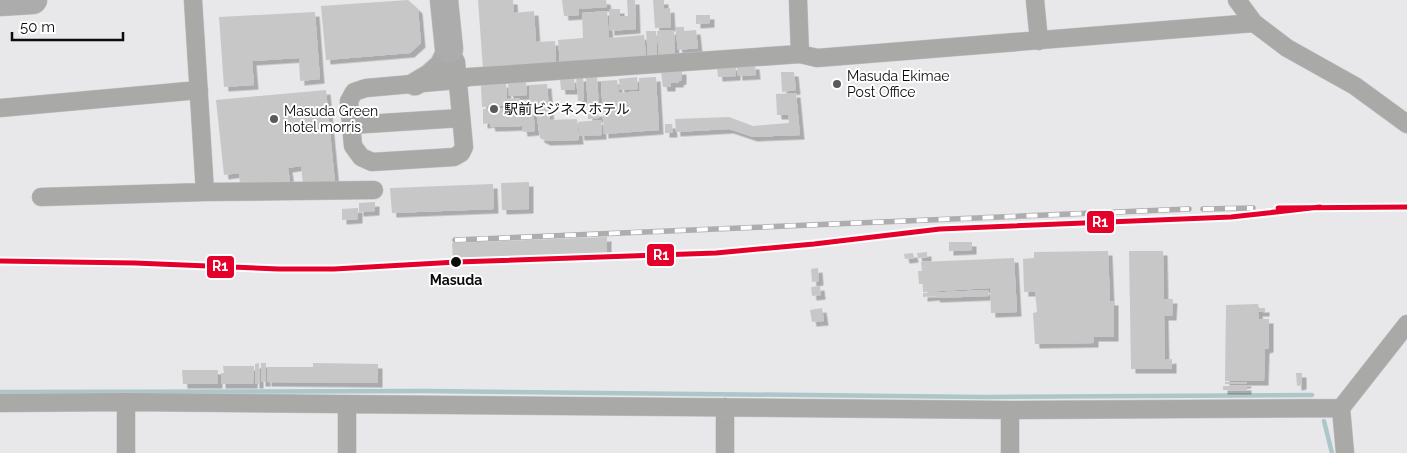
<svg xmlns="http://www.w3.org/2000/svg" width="1407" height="453" font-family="Raleway,'Noto Sans JP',sans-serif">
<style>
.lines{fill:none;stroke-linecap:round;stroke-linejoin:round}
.stream{stroke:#acc6ca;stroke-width:4.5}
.building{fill:#c7c7c8;filter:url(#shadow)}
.minor-casing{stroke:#c5c4c6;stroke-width:19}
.tertiary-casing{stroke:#c5c4c6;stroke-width:24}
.primary-casing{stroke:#c5c4c6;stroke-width:29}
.minor{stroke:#a9a9a8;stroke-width:18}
.tertiary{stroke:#a9a9a8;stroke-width:22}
.primary{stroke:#acacad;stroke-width:28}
.rail-casing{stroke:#aeadae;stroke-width:5.5}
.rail{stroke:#fff;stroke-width:4;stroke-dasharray:11;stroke-linecap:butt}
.rail-1-casing{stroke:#fff;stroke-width:9}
.rail-1{stroke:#e4002b;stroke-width:5}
.poi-dot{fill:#5a595a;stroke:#fff;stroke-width:2}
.stop-dot{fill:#0d0c0d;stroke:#fff;stroke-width:2}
.labels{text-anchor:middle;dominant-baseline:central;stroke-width:4;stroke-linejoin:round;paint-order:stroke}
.poi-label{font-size:14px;fill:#0d0c0d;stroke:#fff;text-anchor:start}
.stop-label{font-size:14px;font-weight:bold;fill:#0d0c0d;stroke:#fff}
.line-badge{stroke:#fff;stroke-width:2}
.badge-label{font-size:14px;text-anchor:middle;font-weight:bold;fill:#fff}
</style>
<defs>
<filter id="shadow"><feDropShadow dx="4.5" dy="4.5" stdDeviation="0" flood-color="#0004"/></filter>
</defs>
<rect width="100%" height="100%" fill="#e8e7e9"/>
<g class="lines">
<!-- stream -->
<path class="stream" d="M0 392 426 391 985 397 1312 395
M1324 421 1332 453"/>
</g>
<!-- building -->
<path class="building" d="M408 0 418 9 421 43 410 53 326 60 321 6Z
M478 0H513L514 13 534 11 536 42 555 41 556 64 483 69Z
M562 0H606L607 7 578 9 579 15 564 16Z
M627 0H635L636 29 610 31 609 9H620V16H628Z
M653 0H664V9L670 8 671 27 655 28Z
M607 11 609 38 644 35 646 56 560 63 558 40 583 38 582 13Z
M315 12 320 79 300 81 299 58 252 61 254 85 224 87 219 17Z
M696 15H710V23L696 24Z
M675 27H684V31L696 30 698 48 678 50Z
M674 30 675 56 659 57 657 31Z
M646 31H656L657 57H648Z
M737 65H755L756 75 738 76Z
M717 66H736V76L718 77Z
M682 70V80L679 81V83H671V87H663L661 71Z
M781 72H794L796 90 782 92Z
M576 77H583L584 101H578Z
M586 77H597L599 108H588Z
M637 77 638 89 620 90 619 79Z
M656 77 659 130 604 134 601 81 617 80 619 93 640 91 639 78Z
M574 78 575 90H561L560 79Z
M526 81 527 95 509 96 508 82Z
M506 83 507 99 519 98 520 104 482 107 481 85Z
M547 84 550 120 577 119 579 140 546 141 540 138 535 104H530L529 85Z
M326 90 335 183 303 185 301 166 288 168 290 181 240 186 239 173 224 175 216 100Z
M796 93 800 135 753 137 729 129 676 132 675 119 729 117 753 126 789 123 788 115H777L776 94Z
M533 107 535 131 523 132 522 126 491 127 490 123 483 124V109Z
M598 112 599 118 588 119V113Z
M601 120 602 135 580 136 578 122Z
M665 124H672L673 133H665Z
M529 182V209L502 210 501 183Z
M493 184 494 209 392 213 390 188Z
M375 202V211L359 212V203Z
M358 208V219L342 220V209Z
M607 237V253L453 259 452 243Z
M949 242H972V250L949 251Z
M1108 251 1110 301H1114V337H1094V343L1035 344 1033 313 1037 312 1035 292H1024L1023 259 1034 258V252Z
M1129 251H1163L1164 299H1173L1172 316H1164L1165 360 1172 359V369H1131Z
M927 252V257L918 258 917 253Z
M913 253 914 258 905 259 904 254Z
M1014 258 1017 312 991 313 990 288 923 292V284H919L918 271H922L921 262Z
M818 268 819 281 812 282 811 269Z
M820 286 821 295 812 296 811 287Z
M988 290 989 296 936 298 935 296 923 297V293Z
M1258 304 1259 308H1265V312H1258L1259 319H1269V348L1265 349 1264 381H1225L1226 305Z
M822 308 824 321 812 322 810 310Z
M259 363V384H255V364Z
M261 363H266V382H261Z
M313 363 378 364V383L267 382V367H313Z
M223 366H254L253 384H221V373H224Z
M182 370H218V384H183Z
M1296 373H1302V385L1297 386Z
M1225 382H1247L1246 384H1225Z
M1223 386H1247V390H1223Z"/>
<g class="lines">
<!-- minor casing -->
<g class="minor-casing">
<path id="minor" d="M193 0 205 192
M798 0 800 54
M1035 0 1039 41
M1237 0 1254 23 1287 48 1355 86 1407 124
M449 49 456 62 464 147 461 153 454 157 372 162 361 157 353 146 349 101 354 92 366 88 457 80 469 77 800 54 817 58 1254 23
M0 108 199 90
M351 125 461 118
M41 197 205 192 374 190
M126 402V453
M0 403 126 402 1010 410 1341 408
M725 407V453
M1010 410V453
M347 453V404
M1345 453 1341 408 1407 324"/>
</g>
<!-- tertiary casing -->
<g class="tertiary-casing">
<path id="tertiary" d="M415 84 430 75 441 65 449 49"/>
</g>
<!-- primary casing -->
<g class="primary-casing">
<path id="primary" d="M444 0 449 49
M0 2 33 0"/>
</g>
<!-- minor -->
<use href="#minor" class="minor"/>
<!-- tertiary -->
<use href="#tertiary" class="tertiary"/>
<!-- primary -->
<use href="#primary" class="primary"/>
<!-- rail casing -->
<g class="rail-casing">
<path id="rail" d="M1313 207H1407
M1203 209 1253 208
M455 240 1189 209
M0 261 135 263 279 269H334L457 262 716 253 814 244 940 229 1231 217 1320 207"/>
</g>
<!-- rail -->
<use href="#rail" class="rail"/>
<!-- rail-1 casing -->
<g class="rail-1-casing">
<path id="rail-1" d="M1278 208 1407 207
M0 261 135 263 279 269H334L457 262 716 253 814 244 940 229 1231 217 1320 207"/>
</g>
<!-- rail-1 -->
<use href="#rail-1" class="rail-1"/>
</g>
<!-- markers -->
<g class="poi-dot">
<circle cx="837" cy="84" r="5"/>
<circle cx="494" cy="109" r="5"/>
<circle cx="274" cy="119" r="5"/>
</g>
<circle class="stop-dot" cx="456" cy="262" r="6"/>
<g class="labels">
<!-- poi labels -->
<g class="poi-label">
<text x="847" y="76">Masuda Ekimae<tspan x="847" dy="16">Post Office</tspan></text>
<text x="504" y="109">駅前ビジネスホテル</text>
<text x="284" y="111">Masuda Green<tspan x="284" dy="16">hotel morris</tspan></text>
</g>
<!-- stop labels -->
<g class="stop-label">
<text x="456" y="280">Masuda</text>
</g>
</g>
<g class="line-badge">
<rect x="1086" y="210" width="29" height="24" rx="5" fill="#e4002b"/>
<rect x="646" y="243" width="29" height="24" rx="5" fill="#e4002b"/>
<rect x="206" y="255" width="29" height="24" rx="5" fill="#e4002b"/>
</g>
<g class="badge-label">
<text x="1100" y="227">R1</text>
<text x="661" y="260">R1</text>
<text x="220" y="271">R1</text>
</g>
<!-- scale -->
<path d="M12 32v8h111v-8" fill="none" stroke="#0d0c0d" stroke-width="2.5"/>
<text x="20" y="32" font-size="15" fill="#0d0c0d" stroke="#ffffff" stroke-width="4" paint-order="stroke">50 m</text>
</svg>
